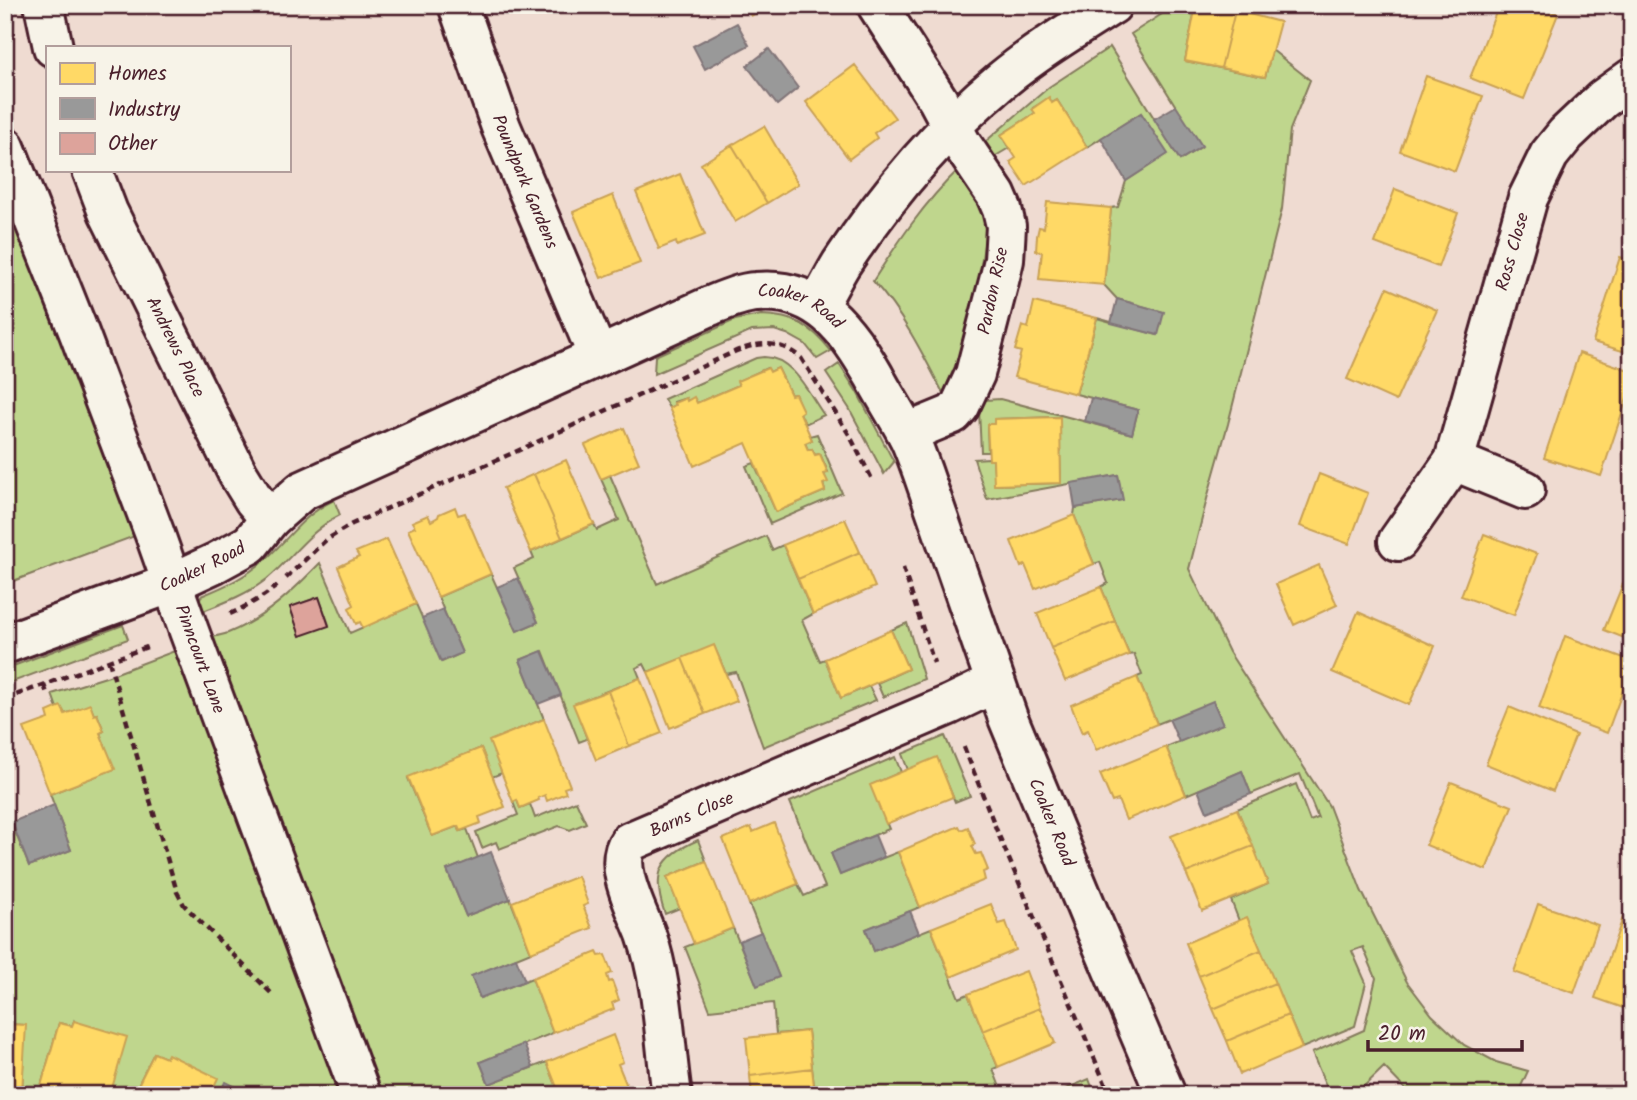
<svg xmlns="http://www.w3.org/2000/svg" width="1637" height="1100" font-family="Kalam,sans-serif">
<style>
.green{fill:#bfd68d;stroke:#847a5c;stroke-width:2;fill-rule:evenodd}
.homes{fill:#ffd966;stroke:#c9a154;stroke-width:2}
.industry{fill:#999;stroke:#817478;stroke-width:2}
.building{fill:#dda39b;stroke:#4a1f2b;stroke-width:2}
.lines{fill:none;stroke-linecap:round;stroke-linejoin:round}
.minor-casing{stroke:#4a1f2b;stroke-width:44}
.path{stroke:#4a1f2b;stroke-width:4.5;stroke-dasharray:7 5;stroke-linecap:butt}
.minor{stroke:#f7f3e8;stroke-width:38}
.labels{text-anchor:middle;dominant-baseline:central;stroke-width:7;stroke-linejoin:round;paint-order:stroke}
.street-label{font-size:18px;fill:#4a1f2b;stroke:#f7f3e8}
</style>
<rect width="100%" height="100%" fill="#efdbd1"/>
<filter id="ink" filterUnits="userSpaceOnUse"><feTurbulence type="fractalNoise" baseFrequency=".0143" numOctaves="2"/><feDisplacementMap in="SourceGraphic" scale="14" xChannelSelector="R" yChannelSelector="G"/><feConvolveMatrix kernelMatrix="1 2 1 2 8 2 1 2 1" color-interpolation-filters="sRGB"/></filter>
<g filter="url(#ink)">
<!-- green -->
<path class="green" d="M1176 5H1196L1185 61 1265 77 1272 50 1310 80 1290 130 1282 209 1228 424 1208 495 1189 569 1229 652 1329 806 1361 890 1407 982 1432 1015 1464 1045 1496 1062 1528 1071 1517 1095H1411L1384 1067 1355 1095H1330L1312 1053 1364 1030 1376 978 1363 947 1352 951 1366 983 1355 1026 1302 1048 1247 918 1239 921 1231 900 1268 884 1237 809 1296 784 1310 821 1318 818 1300 774 1251 794 1242 771 1186 795 1166 747 1222 724 1213 702 1157 724 1137 677 1142 675 1134 654 1129 655 1101 587 1108 583 1100 562 1094 564 1074 515 1075 508 1122 500 1118 475 987 499 974 459 989 458 993 460 995 485 1061 483 1059 417 994 419V424H987L988 452H981L979 410 985 400 1000 399 1132 434 1138 410 1076 394 1097 318 1157 335 1163 312 1117 299 1104 285 1111 208 1118 207 1126 181 1167 154 1141 113 1087 147 1057 100 1052 103 1049 98 1033 108 1035 113 1001 135 1009 148 994 157 985 142 1049 87 1110 47 1180 160 1201 147 1131 34Z
M958 170 981 207 986 231 977 294 962 351 943 393C923 354 903 314 873 281 898 242 924 203 958 170Z
M5 177 143 533 5 584Z
M761 315C794 316 811 325 831 351L817 359 805 344 787 334 774 330 752 331 654 374 655 356 735 320Z
M764 357C793 357 809 394 824 415L805 424 800 413 802 411 795 394 791 395 778 368 770 372 767 368 738 381 739 385 697 403 694 398 687 401 686 398 674 402 675 405 669 408 664 399 756 358Z
M839 364 857 392 894 462 884 474 849 408 826 373Z
M817 434 842 493 770 524 746 466 754 463 776 512 825 491 823 484 827 482 824 474 828 472 820 454 815 455 812 449 808 450 805 443 812 440 810 436Z
M610 475 657 584 766 536 772 550 783 545 813 614 802 620 820 661 825 659 841 698 869 686 876 700 763 747 736 672 726 674 714 646 648 672 644 664 636 668 640 678 574 704 587 739 579 742 543 651 520 660 544 719 490 741 502 773 492 777 481 748 408 778 432 836 458 826 460 831 467 829 478 858 447 870 466 916 510 899 531 952 472 976 480 998 532 978 553 1033 480 1062 489 1084 547 1062 560 1095H372L201 639C210 637 220 636 228 633 265 618 293 591 320 563L350 633 416 604 442 662 462 653 438 597 491 574 517 631 538 622 514 568 534 559 531 552 594 524 597 530 619 520 601 479ZM319 597 329 625 300 635 290 607Z
M334 500 340 515C310 530 292 558 267 579 245 596 218 605 193 615L201 596C226 586 248 576 268 557 292 535 303 515 334 500Z
M907 623 924 679 883 697 877 683 908 669 891 630Z
M123 625 128 639 7 684 5 669Z
M185 647 349 1095H247L248 1093 226 1082 219 1095H210L166 1058 154 1053 133 1095H110L74 1021 72 1026 59 1023 39 1093 22 1092 25 1025 5 1024V807L29 866 71 850 50 794 114 769 100 733 104 731 97 714 94 715 90 705 65 714 61 707 57 708 52 694 109 676Z
M945 736 970 796 955 802 937 758 908 770 902 754Z
M895 757 901 772 871 785 889 829 831 853 840 875 898 852 920 907 866 929 874 951 931 928 959 998 968 994 998 1067 993 1069 1003 1095H815L808 1031 776 1034 773 1003 710 1010 685 947 733 928 757 985 779 977 749 904 798 884 804 896 825 887 790 802Z
M517 800 520 808 530 804 535 818 576 801 586 823 570 830 559 826 499 849 496 842 482 848 476 832 518 815 513 802Z
M698 840 706 861 667 877 680 908 665 914C651 874 659 857 698 840Z
M1089 1079 1095 1095H1051Z"/>
<!-- homes -->
<path class="homes" d="M745 5H772L751 16Z
M1196 5H1219L1229 7 1235 11 1221 68 1185 61Z
M1499 5H1535L1558 14 1524 99 1470 78Z
M1235 11 1238 13 1249 14 1280 22 1265 77 1221 68Z
M855 65 895 118 874 133 877 138 849 159 806 102Z
M1426 76 1483 96 1455 171 1400 151Z
M1049 97 1052 103 1057 100 1087 147 1026 186 1010 162 1016 158 1001 135 1035 113 1032 109Z
M764 126 798 184 767 203 732 145Z
M732 145 767 203 735 222 701 164Z
M680 174 705 235 677 246 676 242 659 249 636 192Z
M1395 189 1458 213 1438 267 1375 243Z
M613 195 640 263 601 278 573 212Z
M1047 202 1111 208 1104 285 1039 279 1042 252 1036 251 1037 236 1039 227 1044 228Z
M1620 257 1632 260V354L1593 342Z
M1387 288 1437 310 1396 401 1347 379Z
M1034 302 1097 318 1076 394 1014 377 1021 352 1015 350 1022 326 1028 328Z
M1579 353 1632 371V383L1601 476 1544 458Z
M768 368 770 372 778 368 791 395 795 394 803 411 800 413 812 440 805 443 808 450 812 449 815 455 820 454 828 473 824 474 828 482 823 484 825 491 776 512 746 443 694 466 669 408 675 405 674 403 686 398 687 401 694 397 697 403 739 385 737 381Z
M1060 417 1061 483 994 485 993 460H989L987 424H994V419Z
M624 428 639 463 601 479 585 445Z
M566 460 594 524 562 538 534 474Z
M534 474 562 538 531 552 503 488Z
M1319 474 1368 493 1349 544 1300 526Z
M455 507 458 515 465 513 491 574 438 597 408 530 415 527 412 522 428 515 431 521 438 517 439 514Z
M1074 515 1094 564 1035 589 1025 565 1021 567 1011 541Z
M845 519 860 552 798 579 783 545Z
M1484 534 1537 554 1514 615 1461 596Z
M387 539 416 604 363 628 360 622 356 624 349 608 354 605 338 567 359 557 356 552Z
M860 552 875 587 813 614 798 579Z
M1319 565 1337 605 1294 625 1276 584Z
M1629 569 1632 570V641L1604 630Z
M1101 587 1115 621 1051 648 1037 613Z
M1358 612 1435 646 1409 705 1332 672Z
M1115 621 1129 655 1065 681 1051 648Z
M891 630 908 669 841 698 825 659Z
M1565 636 1632 661V666L1607 733 1539 708Z
M714 645 737 701 705 714 682 658Z
M682 658 705 714 670 728 648 672Z
M1137 677 1157 724 1096 750 1088 730 1082 733 1071 705Z
M640 678 662 733 629 746 608 691Z
M608 691 629 746 596 760 573 704Z
M90 704 94 715 97 714 104 731 100 733 115 769 50 794 24 728 49 719 47 712 61 706 65 714Z
M1509 707 1576 735 1553 791 1486 764Z
M544 719 570 786 564 788 566 793 547 801 545 795 538 798 539 800 520 808 517 800 513 802 489 741Z
M1166 747 1186 795 1126 820 1118 800 1112 802 1100 774Z
M481 748 505 807 479 817 481 823 460 831 458 826 432 836 408 777Z
M937 757 953 797 886 824 870 785Z
M1451 782 1512 806 1486 870 1426 845Z
M1237 809 1253 846 1186 873 1171 836Z
M774 823 798 884 749 904 723 839 751 827 753 832Z
M959 826 961 830 968 827 975 844 972 846 976 854 981 853 988 870 983 872 985 880 920 907 898 852Z
M1253 846 1268 884 1202 911 1186 873Z
M706 861 733 928 694 944 667 877Z
M578 876 588 904 583 906 592 928 531 952 512 902Z
M1629 900 1632 901V1011L1595 998Z
M991 904 999 924 1006 922 1016 950 951 977 931 928Z
M1538 904 1598 925 1574 993 1514 972Z
M1247 917 1261 950 1199 976 1186 943Z
M1261 950 1275 983 1213 1009 1199 976Z
M597 952 599 956 605 955 612 973 607 975 609 982 612 981 619 1000 612 1003 614 1009 553 1033 532 978Z
M1026 971 1040 1008 983 1031 968 994Z
M1275 983 1288 1015 1227 1041 1213 1009Z
M1040 1008 1055 1043 998 1067 983 1031Z
M1288 1015 1302 1048 1240 1074 1227 1041Z
M74 1021 127 1037 110 1095H45L39 1093 59 1023 72 1026Z
M5 1024 26 1025 22 1092 5 1091Z
M808 1031 812 1068 750 1076 746 1038Z
M613 1035 623 1062 618 1064 627 1086 605 1095H560L547 1062Z
M154 1053 166 1058 168 1054 218 1078 210 1095H133Z
M812 1068 815 1095H752L750 1076Z"/>
<!-- industry -->
<path class="industry" d="M737 23 749 45 705 69 693 46Z
M769 49 798 88 777 105 747 66Z
M1176 106 1202 146 1180 160 1154 119Z
M1141 113 1168 154 1126 181 1101 138Z
M1117 299 1164 312 1158 335 1111 323Z
M1091 398 1138 410 1132 434 1085 421Z
M1118 475 1123 500 1075 508 1071 483Z
M518 578 538 622 517 631 497 587Z
M443 609 462 653 441 662 422 618Z
M542 651 561 695 538 704 520 660Z
M1213 701 1223 724 1179 742 1169 719Z
M1242 771 1251 794 1207 812 1198 790Z
M54 805 71 850 29 866 12 822Z
M875 835 884 857 840 875 831 853Z
M491 852 510 899 466 916 447 870Z
M910 911 919 933 874 951 866 929Z
M761 932 779 977 757 986 739 941Z
M516 958 525 981 480 998 471 976Z
M524 1044 533 1067 489 1084 480 1062Z
M225 1082 248 1093 247 1095H219Z"/>
<!-- building -->
<path class="building" d="M319 597 329 626 300 636 290 607Z"/>
<g class="lines">
<!-- minor casing -->
<g class="minor-casing">
<g id="minor">
<path d="M44 5 53 47"/>
<path id="s1" d="M458 5 501 127 598 356"/>
<path d="M877 5 938 100 961 143 996 195 1002 209 1006 226 1004 260 999 281 975 374 960 406 953 414 907 433"/>
<path id="s2" d="M5 147 79 333 154 532 189 631 361 1095"/>
<path id="s3" d="M92 170 108 212 238 474 254 500 270 519"/>
<path d="M818 305C826 292 833 277 841 264 886 196 939 132 1002 80 1036 52 1074 29 1112 5"/>
<path d="M1454 461 1525 490"/>
<path id="s4" d="M1398 541 1454 461 1528 198 1549 155 1566 134 1603 99 1632 78"/>
<path id="s5" d="M5 644 172 583 215 563 250 544 270 519 302 491 710 306C725 300 740 293 756 292 818 286 847 330 874 376 884 395 896 413 906 432 913 444 917 458 922 471L1008 718 1090 916 1166 1095"/>
<path id="s6" d="M672 1095C664 1041 664 986 646 934 637 910 612 865 629 842L949 705 995 683"/>
</g>
</g>
<!-- path -->
<path class="path" d="M903 568 934 663
M286 578 326 540 352 524 515 452 734 352C759 342 778 339 801 358L850 436 873 481
M230 614C248 606 265 596 279 584
M109 661 177 892 184 905 272 994
M44 685 48 696
M5 699 147 647
M964 747 997 831 1110 1095"/>
<!-- minor -->
<use href="#minor" class="minor"/>
</g>
</g>
<g class="labels">
<!-- street labels -->
<g class="street-label">
<text stroke="none"><textPath href="#s1" startOffset="189">Poundpark Gardens</textPath></text>
<text stroke="none"><textPath href="#s4" startOffset="315">Ross Close</textPath></text>
<text transform="translate(994 291) rotate(-78)">Pardon Rise</text>
<text stroke="none"><textPath href="#s5" startOffset="884">Coaker Road</textPath></text>
<text stroke="none"><textPath href="#s3" startOffset="196">Andrews Place</textPath></text>
<text stroke="none"><textPath href="#s5" startOffset="212">Coaker Road</textPath></text>
<text stroke="none"><textPath href="#s2" startOffset="548">Pinncourt Lane</textPath></text>
<text stroke="none"><textPath href="#s6" startOffset="329">Barns Close</textPath></text>
<text stroke="none"><textPath href="#s5" startOffset="1472">Coaker Road</textPath></text>
</g>
</g>
<!-- margin -->
<rect width="1637" height="1100" fill="none" stroke="#f7f3e8" stroke-width="28"/>
<rect x="14" y="14" width="1609" height="1072" fill="none" stroke="#4a1f2b" stroke-width="2.5" filter="url(#ink)"/>
<!-- legend -->
<rect x="46" y="46" width="245" height="126" fill="#f7f3e8" stroke="#b29e9c" stroke-width="2"/>
<rect x="60" y="63" width="35" height="21" fill="#ffd966" stroke="#b29e9c" stroke-width="2"/>
<text x="108" y="80" font-size="21" fill="#4a1f2b">Homes</text>
<rect x="60" y="98" width="35" height="21" fill="#999999" stroke="#b29e9c" stroke-width="2"/>
<text x="108" y="116" font-size="21" fill="#4a1f2b">Industry</text>
<rect x="60" y="133" width="35" height="21" fill="#dda39b" stroke="#b29e9c" stroke-width="2"/>
<text x="108" y="150" font-size="21" fill="#4a1f2b">Other</text>
<!-- scale -->
<path d="M1368 1040v10h154v-10" fill="none" stroke="#4a1f2b" stroke-width="3.5"/>
<text x="1378" y="1040" font-size="21" fill="#4a1f2b" stroke="#f7f3e8" stroke-width="5" paint-order="stroke">20 m</text>
</svg>
